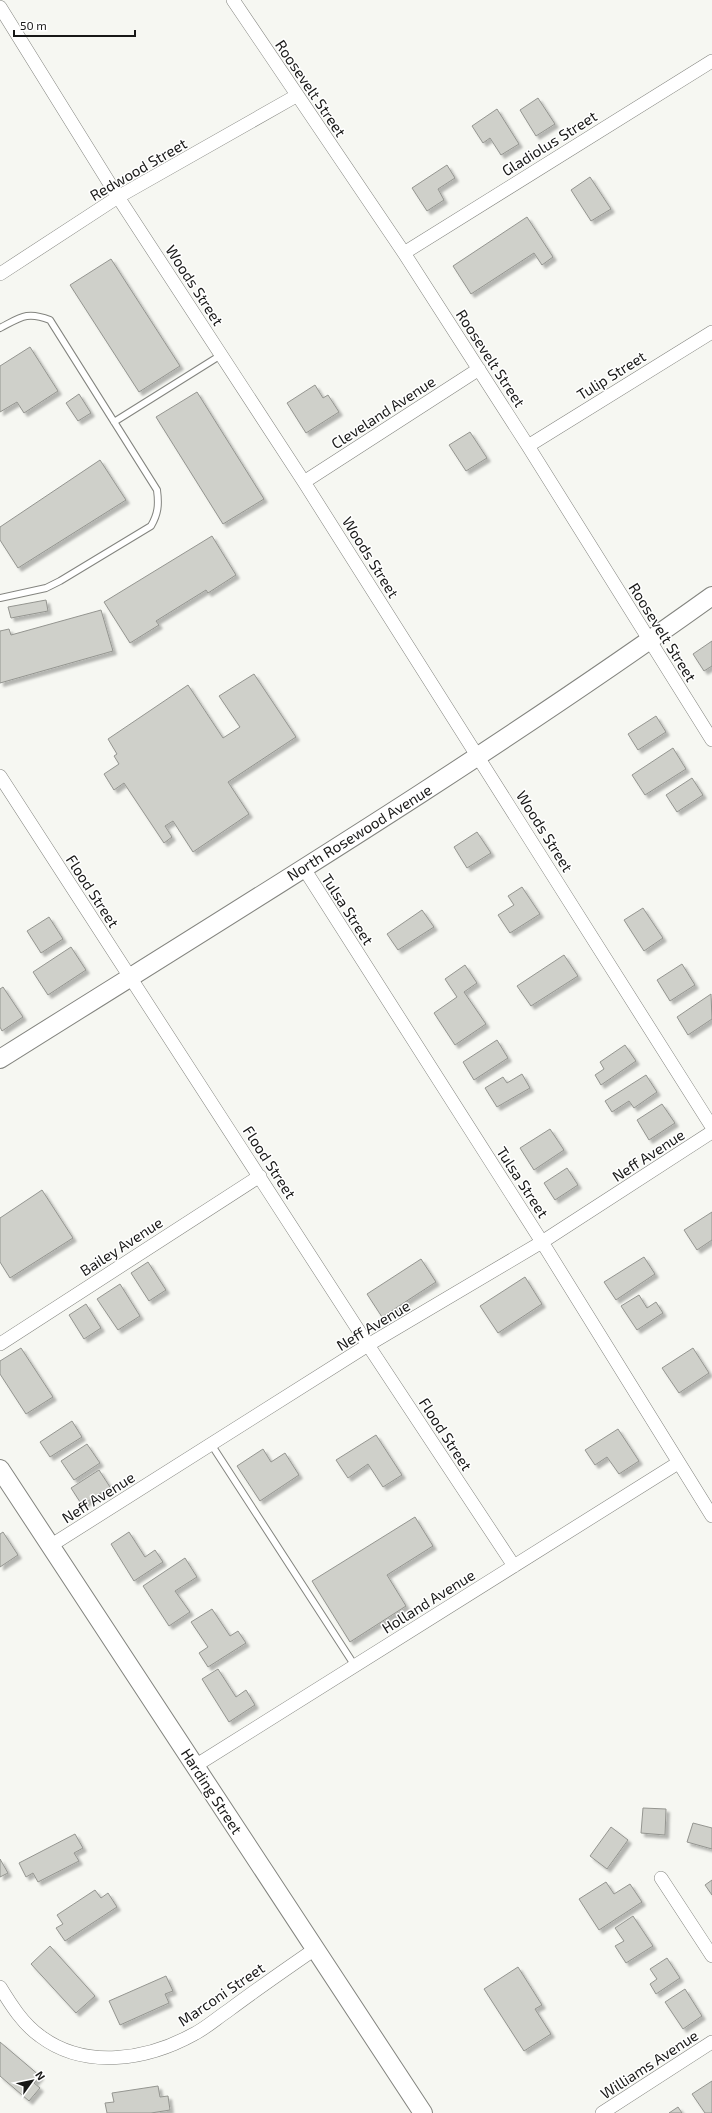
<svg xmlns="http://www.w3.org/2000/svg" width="712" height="2113" font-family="'Exo 2',sans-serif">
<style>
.building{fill:#cfd0ca;stroke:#949590;filter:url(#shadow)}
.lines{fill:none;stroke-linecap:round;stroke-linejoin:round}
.lane-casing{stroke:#83847f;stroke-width:8}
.street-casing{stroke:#83847f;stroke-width:14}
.secondary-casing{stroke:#83847f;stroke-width:20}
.lane{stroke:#fff;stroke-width:6}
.street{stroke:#fff;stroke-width:13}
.secondary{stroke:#fff;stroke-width:18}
.labels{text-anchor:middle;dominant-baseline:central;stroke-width:3;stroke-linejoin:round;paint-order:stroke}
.street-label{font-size:15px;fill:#181817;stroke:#fff}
</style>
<defs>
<filter id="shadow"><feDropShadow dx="3.5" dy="3.5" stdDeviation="1" flood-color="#0004"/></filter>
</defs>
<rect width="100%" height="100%" fill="#f6f7f2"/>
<!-- building -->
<path class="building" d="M538 98 555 124 536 136 520 110Z
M497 109 519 144 501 155 490 138 483 143 472 126Z
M447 165 455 178 438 189 444 200 427 211 412 188Z
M590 177 611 209 591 221 571 190Z
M527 217 553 257 542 265 534 253 471 294 453 266Z
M111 259 180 366 139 392 70 285Z
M30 347 58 391 24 413 17 402 0 412V366Z
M315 385 323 398 328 395 339 412 306 433 287 403Z
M197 392 264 499 223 524 156 417Z
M79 394 91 413 78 421 66 403Z
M470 432 487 458 466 471 449 445Z
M100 460 126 500 18 568 0 540V527Z
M212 536 236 575 208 593 206 590 156 621 159 625 130 643 104 602Z
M46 600 48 611 11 618 8 607Z
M101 610 113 651 0 683V631L9 629 11 635Z
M712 641V666L704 671 693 654Z
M254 674 296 737 228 782 249 814 193 852 173 821 165 826 172 837 164 843 124 783 114 790 104 774 119 764 114 756 117 754 108 739 188 685 223 738 240 727 219 696Z
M656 716 666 732 638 750 628 734Z
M673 748 686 769 645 795 632 775Z
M692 778 703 795 677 812 666 795Z
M477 832 491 853 467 868 454 847Z
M522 887 540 914 510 933 498 915 514 905 508 896Z
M643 908 663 938 644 951 624 920Z
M422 910 434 927 398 950 387 934Z
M49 917 63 939 41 953 27 931Z
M71 947 86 970 48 995 33 972Z
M564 955 578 976 531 1006 517 986Z
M682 964 695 985 670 1001 657 980Z
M465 965 477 983 464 992 486 1024 455 1045 434 1013 457 997 445 979Z
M3 987 23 1017 2 1031 0 1027V989Z
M711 994 712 1019 688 1035 677 1017Z
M497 1040 508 1058 474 1080 463 1062Z
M625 1045 636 1061 601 1085 595 1075 604 1069 600 1062Z
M522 1074 530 1088 497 1107 485 1088 503 1077 507 1083Z
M646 1075 657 1092 634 1108 629 1101 612 1112 605 1101Z
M662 1104 675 1123 649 1140 637 1120Z
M550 1129 564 1150 534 1170 520 1148Z
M567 1168 578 1185 555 1200 544 1183Z
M42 1190 73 1238 10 1278 0 1262V1218Z
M712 1212V1240L697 1250 684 1230Z
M644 1257 655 1274 616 1300 604 1282Z
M421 1259 436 1282 382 1317 367 1294Z
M148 1262 166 1290 149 1301 131 1273Z
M525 1277 542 1304 498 1333 480 1306Z
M120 1284 140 1316 118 1330 97 1299Z
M639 1295 647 1308 656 1302 663 1313 637 1330 621 1306Z
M86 1304 101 1328 84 1339 69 1315Z
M21 1348 53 1397 26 1414 0 1374V1361Z
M693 1348 709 1373 679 1393 662 1368Z
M72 1421 82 1437 50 1457 40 1442Z
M618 1429 639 1461 619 1474 607 1457 595 1465 585 1450Z
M376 1435 402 1475 383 1487 368 1464 348 1478 336 1460Z
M87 1444 100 1463 74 1480 61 1461Z
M263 1449 271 1462 285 1453 299 1475 260 1501 237 1466Z
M99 1470 110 1487 82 1505 71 1488Z
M415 1517 433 1546 387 1575 406 1606 350 1642 312 1581Z
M3 1532 18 1555 0 1567V1534Z
M129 1532 145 1557 155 1550 163 1562 134 1581 111 1544Z
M185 1558 197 1577 175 1591 190 1612 169 1626 143 1586Z
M212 1609 230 1636 238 1631 246 1643 208 1667 199 1653 208 1647 191 1622Z
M218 1669 236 1697 246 1690 255 1705 229 1722 202 1679Z
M643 1808 666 1809 665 1835 641 1833Z
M693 1823 712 1828V1849L687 1842Z
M611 1827 628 1840 607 1869 590 1856Z
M75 1834 83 1848 74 1853 79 1861 38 1882 33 1873 26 1877 19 1863Z
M0 1859 8 1873 0 1877Z
M712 1880V1895L705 1885Z
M606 1882 614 1894 630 1884 642 1902 599 1930 579 1899Z
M95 1890 101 1898 108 1893 117 1907 65 1941 56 1928 63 1924 57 1915Z
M633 1916 653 1946 626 1963 615 1946 624 1941 615 1928Z
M50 1946 95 1996 76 2013 31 1964Z
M667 1958 680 1978 656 1994 650 1984 657 1979 650 1969Z
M518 1967 542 2005 535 2009 551 2034 524 2051 484 1989Z
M166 1976 173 1991 165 1994 169 2003 120 2025 109 2001Z
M685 1989 702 2016 683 2029 665 2002Z
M0 2042 40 2076 34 2083 40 2088 29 2101 0 2076Z
M712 2081V2113H705L692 2094Z
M158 2086 160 2097 168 2096 170 2110 151 2113H107L105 2103 114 2102 112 2093Z
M678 2107 682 2113H669Z"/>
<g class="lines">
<!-- lane casing -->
<g class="lane-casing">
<path id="lane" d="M0 328C21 317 27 311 50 320L157 490C159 505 158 514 151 526L60 581 46 588 0 598
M114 422 221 355
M211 1444 355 1666"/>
</g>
<!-- street casing -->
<g class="street-casing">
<path id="street" d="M233 0 404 253 528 446 712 740
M0 7 118 197 304 482 712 1127
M404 253 712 61
M0 274 118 197 296 96
M528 446 712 332
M304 482 479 369
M0 776 368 1345 514 1566
M303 867 542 1242 712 1516
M0 1344 260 1176
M50 1546 368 1345 542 1242 712 1132
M195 1766 678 1463
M661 1878 712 1956
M0 1987C11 2005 23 2024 40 2036 85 2070 147 2060 194 2034 206 2028 217 2018 229 2010 257 1989 286 1969 315 1949
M602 2113 712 2042"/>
</g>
<!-- secondary casing -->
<g class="secondary-casing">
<path id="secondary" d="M0 1059C240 908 482 761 712 596
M0 1469 423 2113"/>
</g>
<!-- lane -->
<use href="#lane" class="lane"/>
<!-- street -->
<use href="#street" class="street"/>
<!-- secondary -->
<use href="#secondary" class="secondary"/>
</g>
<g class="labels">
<!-- street labels -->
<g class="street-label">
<text transform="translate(311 88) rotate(56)">Roosevelt Street</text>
<text transform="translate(549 143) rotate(-32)">Gladiolus Street</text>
<text transform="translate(138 169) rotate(-30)">Redwood Street</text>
<text transform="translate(195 285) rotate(57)">Woods Street</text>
<text transform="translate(491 358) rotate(57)">Roosevelt Street</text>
<text transform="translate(611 375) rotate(-32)">Tulip Street</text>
<text transform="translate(383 412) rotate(-33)">Cleveland Avenue</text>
<text transform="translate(371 557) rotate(58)">Woods Street</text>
<text transform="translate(663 632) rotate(58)">Roosevelt Street</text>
<text transform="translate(545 831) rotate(58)">Woods Street</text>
<text transform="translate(359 832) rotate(-32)">North Rosewood Avenue</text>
<text transform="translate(93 891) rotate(57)">Flood Street</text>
<text transform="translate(348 909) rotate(57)">Tulsa Street</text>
<text transform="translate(648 1155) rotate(-33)">Neff Avenue</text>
<text transform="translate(270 1162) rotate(57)">Flood Street</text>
<text transform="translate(523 1182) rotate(57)">Tulsa Street</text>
<text transform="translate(121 1246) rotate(-33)">Bailey Avenue</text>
<text transform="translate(373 1325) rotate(-31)">Neff Avenue</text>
<text transform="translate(446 1434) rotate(57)">Flood Street</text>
<text transform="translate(98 1497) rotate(-32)">Neff Avenue</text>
<text transform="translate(428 1601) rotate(-32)">Holland Avenue</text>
<text transform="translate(212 1791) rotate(57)">Harding Street</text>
<text transform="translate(221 1994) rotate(-34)">Marconi Street</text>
<text transform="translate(649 2064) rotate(-33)">Williams Avenue</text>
</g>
</g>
<!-- north arrow -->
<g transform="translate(32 2081) rotate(57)" stroke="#ffffff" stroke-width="3" paint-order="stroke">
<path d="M0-3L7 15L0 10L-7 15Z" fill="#181817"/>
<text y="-6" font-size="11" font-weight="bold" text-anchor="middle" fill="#181817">N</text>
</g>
<!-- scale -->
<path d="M14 30v6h121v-6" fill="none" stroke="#181817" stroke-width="2"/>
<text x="20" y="30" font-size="12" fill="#181817" stroke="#ffffff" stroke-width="3" paint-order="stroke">50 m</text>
</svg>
